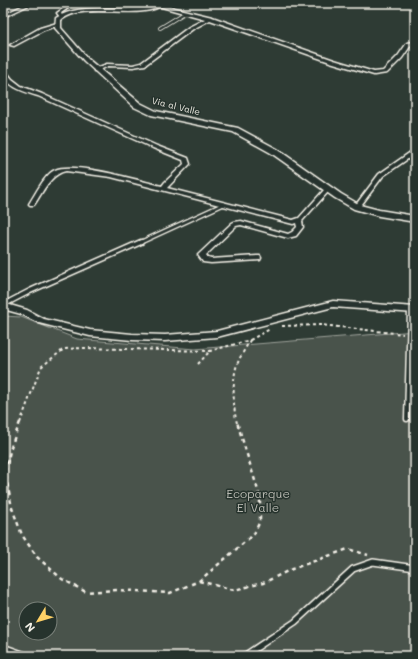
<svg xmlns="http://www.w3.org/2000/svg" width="418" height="659" font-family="Mali,sans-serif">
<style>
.green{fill:#48524c;stroke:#9ea29a;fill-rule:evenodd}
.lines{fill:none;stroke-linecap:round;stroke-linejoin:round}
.service-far3-casing{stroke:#f4f1e8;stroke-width:4}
.service-far2-casing{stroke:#f4f1e8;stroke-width:5.5}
.service-far1-casing{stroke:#f4f1e8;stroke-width:7}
.service-casing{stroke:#f4f1e8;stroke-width:8}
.minor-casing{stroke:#f4f1e8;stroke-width:3}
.secondary-casing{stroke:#f4f1e8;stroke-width:3}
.path-far1{stroke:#f4f1e8;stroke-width:2;stroke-dasharray:3 3;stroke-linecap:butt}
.path{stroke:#f4f1e8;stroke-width:2.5;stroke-dasharray:4 4;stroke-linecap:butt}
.service-far3{stroke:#26332d;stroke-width:2.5}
.service-far2{stroke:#26332d;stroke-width:3}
.service-far1{stroke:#26332d;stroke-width:4}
.service{stroke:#26332d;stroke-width:5}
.minor{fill:#26332d;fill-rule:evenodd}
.secondary{fill:#26332d;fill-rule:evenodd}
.labels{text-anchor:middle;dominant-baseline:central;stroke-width:3;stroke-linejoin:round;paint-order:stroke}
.far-street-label{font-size:9px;fill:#f4f1e8;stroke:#26332d}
.near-park-label{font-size:12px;fill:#b8b9b1;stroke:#26332d}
</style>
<rect width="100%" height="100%" fill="#2e3b34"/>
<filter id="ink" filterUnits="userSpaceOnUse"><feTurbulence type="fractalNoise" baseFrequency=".025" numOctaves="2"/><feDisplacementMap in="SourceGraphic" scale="8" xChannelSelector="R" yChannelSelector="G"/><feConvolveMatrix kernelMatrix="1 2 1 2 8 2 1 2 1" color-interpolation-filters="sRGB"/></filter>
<g filter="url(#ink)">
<!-- green -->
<path class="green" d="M3 316 21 317 77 339 195 349 415 331V656H3ZM26 609H50V633H26Z"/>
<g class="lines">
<!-- service-far3 casing -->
<g class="service-far3-casing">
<path id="service-far3" d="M160 28 186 12"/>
</g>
<!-- service-far2 casing -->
<g class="service-far2-casing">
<path id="service-far2" d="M139 243 224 204"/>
</g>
<!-- service-far1 casing -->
<g class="service-far1-casing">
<path id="service-far1" d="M3 305 30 291 141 242
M407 419 410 310"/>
</g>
<!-- service casing -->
<g class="service-casing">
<path id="service" d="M3 647 28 656
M244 656 295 622 353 569 373 562 415 568"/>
</g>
<!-- minor casing -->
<g class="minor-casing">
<path id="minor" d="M28 3H33L8 15 5 14Z
M59 3H63L68 8 61 13 62 16 60 17 57 13 64 8Z
M158 4 212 17 334 60 374 72 383 71 398 56 407 43 415 42V44L411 45 402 58 387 73 374 75 330 62 210 20 193 29 145 65 133 67 108 66 98 71H94V69L107 64 133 65 141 63 189 27 205 19 158 6Z
M57 23 59 24V25L44 30 14 46 10 45 40 28Z
M3 70H5L12 79 21 86 42 94 157 146 188 158 190 164 189 165 167 188 293 220 299 218 324 190 329 188 332 190 328 192 302 221 303 227 296 236 288 238 241 225 236 226 206 255 208 258 211 259 257 256H260L261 258 260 260 211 263 203 262 198 255 232 223 234 222 241 221 288 234 292 232 297 227 296 223 293 224 111 177 66 171C50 174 43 192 34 205H30L29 204C35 195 45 174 55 170 74 161 140 181 162 186L165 182 184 164 183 160 153 148 38 96C25 92 3 86 3 70Z
M415 149V154L383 176 359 208H355V206L379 174Z
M333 301 415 307V313L333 307 217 337 165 341 132 340 90 336 39 323 21 314 3 309V303L27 310 44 319 90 330 132 334 165 335 217 331Z"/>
</g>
<!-- secondary casing -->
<g class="secondary-casing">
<path id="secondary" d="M158 3H165C142 23 86 0 61 20V28L88 59 140 103 156 111 238 128 277 149 341 194 360 205 379 210 415 216V222L379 216 354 209 335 198 271 153 233 132 151 115 134 107 84 61 55 28 56 18C83 0 126 15 158 3Z"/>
</g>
<!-- path-far1 -->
<path class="path-far1" d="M282 326 321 325 403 334
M250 340 270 329
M198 364 210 351
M20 423 41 367 64 349 84 348 210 351 250 340
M237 423C233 410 232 377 237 365 240 356 246 348 250 340"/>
<!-- path -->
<path class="path" d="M20 422 11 447 5 472 12 508 22 535 37 557 62 579 86 592 118 590 170 593 199 581 254 534 260 521V497L237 422
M199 581 234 590 263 583 292 569 348 549 368 555"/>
<!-- service-far3 -->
<use href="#service-far3" class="service-far3"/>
<!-- service-far2 -->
<use href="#service-far2" class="service-far2"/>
<!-- service-far1 -->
<use href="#service-far1" class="service-far1"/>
<!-- service -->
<use href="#service" class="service"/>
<!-- minor -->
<use href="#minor" class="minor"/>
<!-- secondary -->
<use href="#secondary" class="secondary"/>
</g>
</g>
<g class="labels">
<!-- far-street labels -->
<g class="far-street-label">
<text transform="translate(176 106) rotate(14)">Via al Valle</text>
</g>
<!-- near-park labels -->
<g class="near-park-label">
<text x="258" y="493">Ecoparque<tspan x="258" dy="14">El Valle</tspan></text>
</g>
</g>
<!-- margin -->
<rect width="418" height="659" fill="none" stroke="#26332d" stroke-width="16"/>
<rect x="8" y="8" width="402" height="643" fill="none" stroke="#f4f1e8" stroke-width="1.5" filter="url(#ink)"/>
<!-- north arrow -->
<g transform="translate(38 621) rotate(232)"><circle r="19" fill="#26332d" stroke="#787f78"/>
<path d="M0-3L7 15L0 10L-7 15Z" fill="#ffd166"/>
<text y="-6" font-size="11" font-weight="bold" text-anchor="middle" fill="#f4f1e8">N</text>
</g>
</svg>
